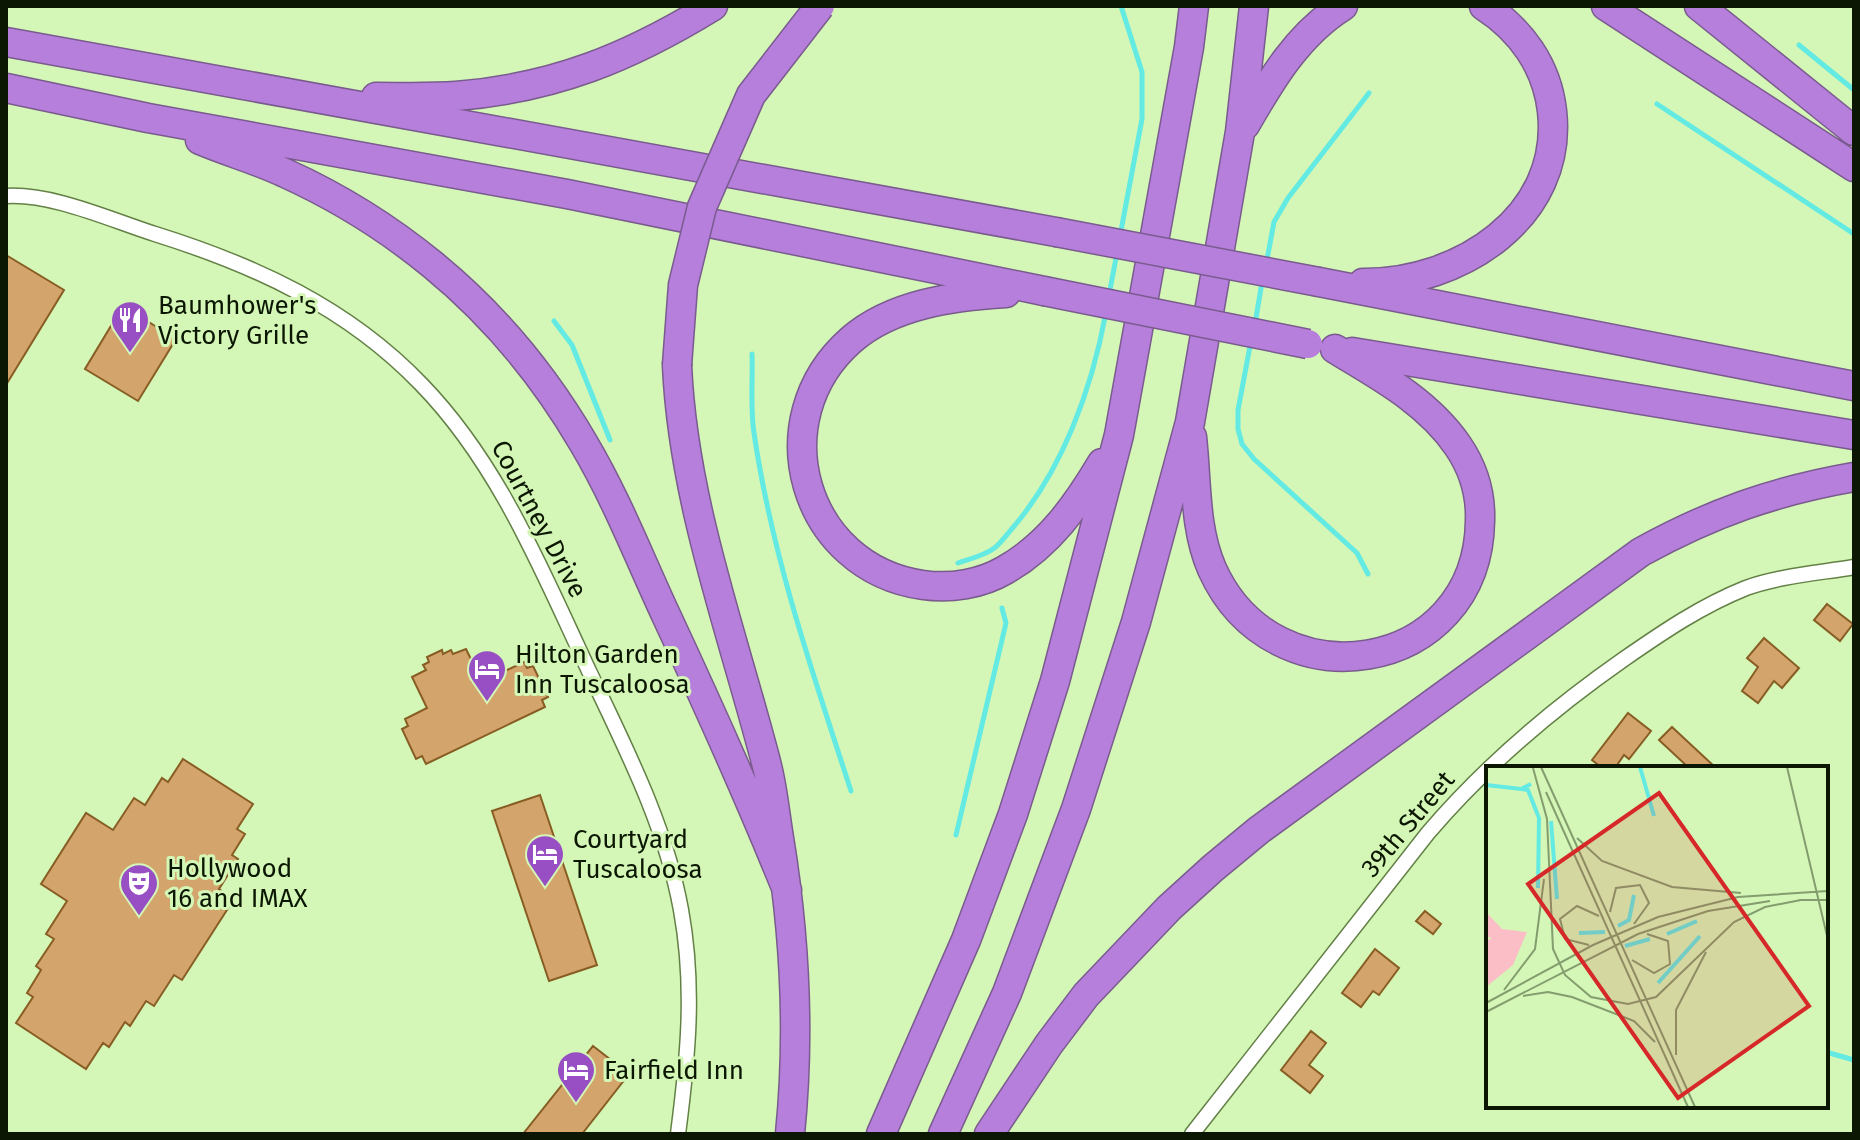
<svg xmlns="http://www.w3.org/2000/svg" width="1860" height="1140" font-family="'Fira Sans',sans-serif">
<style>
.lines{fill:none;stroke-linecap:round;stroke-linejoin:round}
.stream{stroke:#62eae3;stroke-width:5}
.building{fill:#d3a56c;stroke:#885d24;stroke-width:2}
.minor-casing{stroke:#638146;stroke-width:17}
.motorway-casing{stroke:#7a5b8f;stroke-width:31}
.minor{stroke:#fff;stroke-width:14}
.motorway{stroke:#b67fdb;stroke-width:28}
.motorway-bridge-casing{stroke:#7a5b8f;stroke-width:31;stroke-linecap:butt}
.motorway-bridge{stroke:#b67fdb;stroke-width:28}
.labels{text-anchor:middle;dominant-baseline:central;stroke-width:6;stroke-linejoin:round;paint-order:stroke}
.poi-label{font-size:26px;fill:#0b1702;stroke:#d4f6b6;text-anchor:start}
.street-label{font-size:26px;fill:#0b1702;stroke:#d4f6b6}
.inset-river{fill:none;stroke:#62eae3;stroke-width:4}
.inset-road{fill:none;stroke:#849d6e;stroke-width:2}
.view{fill:#d62828;fill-opacity:0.15;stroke:#d62828;stroke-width:4}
.inset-edge{fill:none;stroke:#0b1702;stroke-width:4}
</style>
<rect width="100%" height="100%" fill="#d4f6b6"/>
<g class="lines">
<!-- stream -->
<path class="stream" d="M1799 45 1854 90
M1657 104 1854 234
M1120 236 1142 119V72L1121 6
M1266 265 1274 222 1288 198 1369 93
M1109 295 1117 253
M554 321 572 345 610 440
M1255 324 1262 282
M1251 341 1238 410V429L1242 444 1254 459 1357 553 1368 574
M752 354C753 380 750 408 754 433 772 556 813 674 851 791
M958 563C969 559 983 556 993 549 999 545 1005 537 1010 531 1062 472 1092 389 1106 312
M956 835 1006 623 1002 608
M1826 1052 1854 1060"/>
</g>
<!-- building -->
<path class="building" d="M6 255 64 290 6 385Z
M123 306 176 339 138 401 85 369Z
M1827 604 1853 624 1840 641 1814 620Z
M1764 638 1799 668 1782 688 1774 681 1758 703 1742 691 1758 667 1747 658Z
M466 649 482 682 524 662 527 668 533 666 548 697 542 700 545 707 426 764 422 756 416 759 402 729 408 726 405 719 427 708 412 677 426 670 423 665 429 662 427 657 442 650 443 654 451 650 453 654Z
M1628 713 1651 731 1629 759 1624 755 1615 768H1602L1592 760Z
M1672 727 1716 768H1689L1659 740Z
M183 759 253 804 237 829 245 834 232 855 238 859 219 889 234 899 182 980 174 975 154 1006 146 1001 130 1026 125 1022 109 1047 103 1043 86 1069 16 1023 33 997 27 993 41 970 36 966 54 939 46 934 67 901 41 884 86 813 113 830 134 798 145 805 162 778 168 782Z
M540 795 597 965 549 981 492 811Z
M1425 911 1441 924 1433 934 1416 921Z
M1375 949 1399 968 1379 995 1373 991 1361 1007 1342 993Z
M1311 1031 1326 1043 1309 1065 1323 1076 1310 1093 1281 1070Z
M593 1046 629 1074 582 1134H523Z"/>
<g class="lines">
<!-- minor casing -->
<g class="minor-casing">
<path id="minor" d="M6 196C52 193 111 220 155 234 254 265 347 307 421 384 499 464 542 571 589 671 625 747 666 826 681 910 695 987 688 1057 678 1134
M1192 1134 1428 833C1486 765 1551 710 1624 659 1663 632 1701 606 1746 588 1779 576 1819 573 1854 567"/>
</g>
<!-- motorway casing -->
<g class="motorway-casing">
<path id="motorway" d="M1606 6 1854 167
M1699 6 1854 131
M6 42 1056 232
M6 88 148 118 567 194 1044 291
M376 97C403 97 430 98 456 96 555 88 630 57 713 6
M1245 125C1271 80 1298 34 1343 6
M200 140C228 152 258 160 285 173 338 197 388 228 433 265 494 315 545 377 584 444 616 498 639 557 665 613 708 705 749 796 787 890
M1319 282 1854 386
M1363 283C1459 284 1564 217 1552 111 1547 66 1521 30 1484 6
M1006 293C954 296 892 304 851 340 760 420 803 568 923 585 951 589 981 584 1005 570 1049 545 1077 505 1102 463
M1352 352 1854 435
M677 365C683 502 733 634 767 766 773 790 775 814 779 838 795 936 800 1035 790 1134
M1192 437C1197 481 1194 528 1212 569 1274 707 1478 675 1480 521 1481 494 1473 468 1458 446 1428 402 1380 376 1335 349
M881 1134 966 940 1013 814 1055 681 1119 435 1189 47 1194 6
M943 1134 1007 993 1076 809 1136 622 1190 422 1240 132 1254 6
M989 1134 1049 1044 1086 995 1169 908 1213 868 1259 830 1641 552C1712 513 1774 491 1854 477"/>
</g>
<!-- minor -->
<use href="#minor" class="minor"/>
<!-- motorway -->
<use href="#motorway" class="motorway"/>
<!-- motorway-bridge casing -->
<g class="motorway-bridge-casing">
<path id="motorway-bridge" d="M1056 232 1319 282
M1044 291 1308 344
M677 365 683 285 702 207 751 95 820 6"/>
</g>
<!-- motorway-bridge -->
<use href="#motorway-bridge" class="motorway-bridge"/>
</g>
<!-- icons -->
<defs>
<g id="restaurant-pin" transform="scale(2)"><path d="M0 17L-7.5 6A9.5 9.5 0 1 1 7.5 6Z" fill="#974fc3" stroke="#d4f6b6"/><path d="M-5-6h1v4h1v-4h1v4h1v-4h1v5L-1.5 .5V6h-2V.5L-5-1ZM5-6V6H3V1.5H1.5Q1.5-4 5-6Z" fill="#fff"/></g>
<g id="hotel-pin" transform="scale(2)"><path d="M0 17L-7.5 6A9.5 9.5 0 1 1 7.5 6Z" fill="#974fc3" stroke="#d4f6b6"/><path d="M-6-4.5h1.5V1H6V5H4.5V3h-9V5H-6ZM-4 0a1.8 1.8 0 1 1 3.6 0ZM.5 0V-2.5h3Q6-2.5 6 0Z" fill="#fff"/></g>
<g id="theatre-pin" transform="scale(2)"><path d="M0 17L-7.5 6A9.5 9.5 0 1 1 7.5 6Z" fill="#974fc3" stroke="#d4f6b6"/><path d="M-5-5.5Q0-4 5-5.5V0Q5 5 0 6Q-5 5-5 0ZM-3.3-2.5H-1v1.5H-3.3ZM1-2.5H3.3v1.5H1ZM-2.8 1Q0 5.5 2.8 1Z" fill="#fff"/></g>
</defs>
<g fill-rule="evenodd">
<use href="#restaurant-pin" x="130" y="320"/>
<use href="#hotel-pin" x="487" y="669"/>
<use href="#hotel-pin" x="545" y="854"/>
<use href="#theatre-pin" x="139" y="883"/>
<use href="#hotel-pin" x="576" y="1070"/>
</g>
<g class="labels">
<!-- poi labels -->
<g class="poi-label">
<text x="158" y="305">Baumhower's<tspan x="158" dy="30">Victory Grille</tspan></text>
<text x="515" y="654">Hilton Garden<tspan x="515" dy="30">Inn Tuscaloosa</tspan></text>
<text x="573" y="839">Courtyard<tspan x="573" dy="30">Tuscaloosa</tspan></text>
<text x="167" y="868">Hollywood<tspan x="167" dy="30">16 and IMAX</tspan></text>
<text x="604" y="1070">Fairfield Inn</text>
</g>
<!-- street labels -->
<g class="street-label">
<text transform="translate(539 519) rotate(62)">Courtney Drive</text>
<text transform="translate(1408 824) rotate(-50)">39th Street</text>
</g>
</g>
<!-- overview -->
<g transform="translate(1486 766)">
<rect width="342" height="342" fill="#d4f6b6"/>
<path d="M0 146 16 163 41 166 27 199 0 221V175L6 172 0 170Z" fill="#fcbec6"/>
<path class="inset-river" d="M154 1 168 50M0 19 35 23 45 18M35 23 42 24 53 52 52 122M65 55 71 133M132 160 143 154 148 129M93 167 119 166M181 168 211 155M139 180 164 173M172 217 214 170"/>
<path class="inset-road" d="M55 1 209 341M301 1 342 174M47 2 61 53 67 183 79 209 105 231 142 238 170 231 248 156 279 141 315 134M60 26 202 341M91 72 116 95 186 121 255 127M313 134H342M124 146 130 122 154 119 163 137 148 158M103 179 79 173 74 153 91 140 113 150M146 194 168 207 184 198 182 175 161 168M18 224 49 183 58 113M37 230 62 226 86 231 148 255 169 276M0 237 107 179 172 151 252 131 342 125M0 246 152 168 222 145 284 135M190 289V244L220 186"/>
<path class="view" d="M173 27 323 240 192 332 42 118Z"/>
<rect width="342" height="342" class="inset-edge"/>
</g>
<!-- border -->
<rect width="1860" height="1140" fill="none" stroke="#0b1702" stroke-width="16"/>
</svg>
